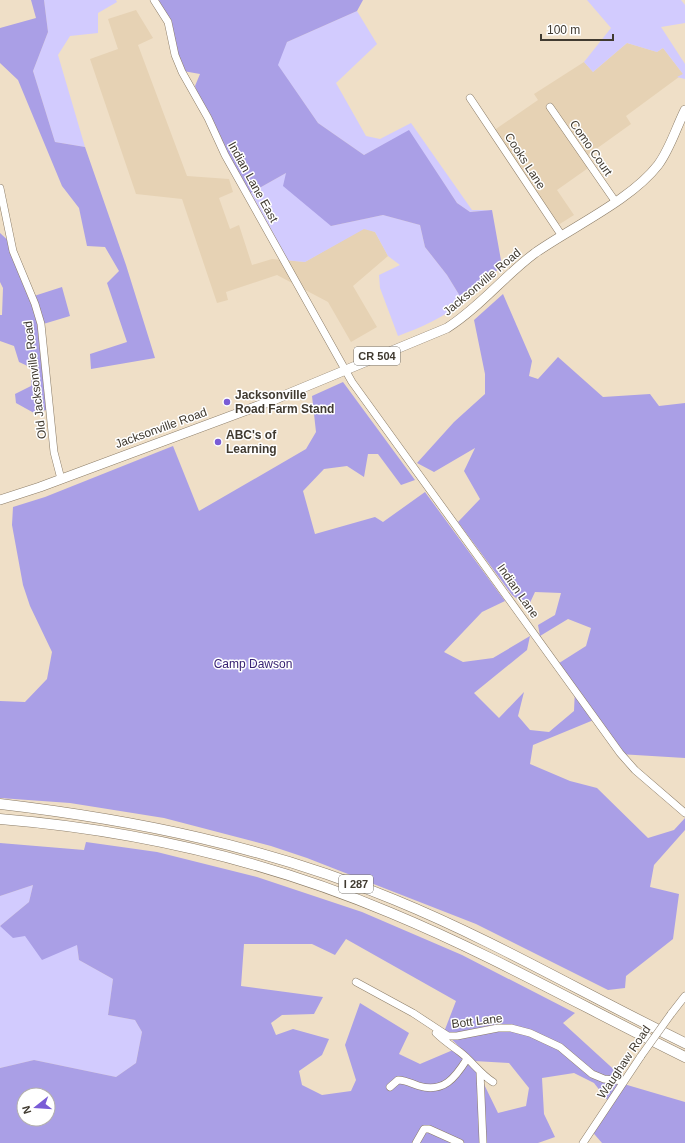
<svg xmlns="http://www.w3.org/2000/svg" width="685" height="1143" font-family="Arial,sans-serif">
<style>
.built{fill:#e6d2b4}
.green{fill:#d2cbfe}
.forest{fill:#aa9fe6;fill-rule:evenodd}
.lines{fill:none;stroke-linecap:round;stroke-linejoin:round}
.minor-casing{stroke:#8b7c67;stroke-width:8}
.major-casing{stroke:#8b7c67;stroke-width:10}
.highway-casing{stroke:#8b7c67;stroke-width:11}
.minor{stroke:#fff;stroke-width:7}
.major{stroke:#fff;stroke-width:9}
.highway{stroke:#fff;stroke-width:10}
.minor-bridge-casing{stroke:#8b7c67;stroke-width:8;stroke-linecap:butt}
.minor-bridge{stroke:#fff;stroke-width:7}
.poi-dot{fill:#795cd6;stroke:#fff;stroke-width:1.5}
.labels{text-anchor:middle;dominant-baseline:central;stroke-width:3;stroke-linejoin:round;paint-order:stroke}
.shield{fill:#fff;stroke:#79756e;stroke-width:1}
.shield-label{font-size:11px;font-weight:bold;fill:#403a30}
.street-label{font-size:12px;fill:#403a30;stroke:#fff}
.poi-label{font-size:12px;font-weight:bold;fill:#403a30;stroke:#fff;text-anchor:start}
.park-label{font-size:12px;fill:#392373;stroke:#fff}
</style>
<rect width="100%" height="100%" fill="#efdfc7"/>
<!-- built -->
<path class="built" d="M136 10 153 38 138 45 187 176 229 179 233 192 219 198 230 229 239 225 252 265 272 259 305 262 364 228 375 232 388 256 353 286 377 327 351 342 328 302 277 275 226 292 228 300 217 303 182 199 136 194 90 59 118 49 108 19Z
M627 43 657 52 663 48 683 74 626 116 631 124 585 157 591 166 557 190 574 215 555 227 490 133 538 100 534 94 584 62 593 72Z"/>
<!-- green -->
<path class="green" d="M44 0H116L117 2 98 13V33L70 36 58 55 85 147 55 142 33 71 48 32Z
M587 0H681L685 5V23L661 27 685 64V79L677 77 683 74 663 48 657 52 627 43 593 72 584 62 611 28Z
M357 11 377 44 336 83 366 136 380 139 411 123 472 210H492L470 212 457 203 409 131 364 155 318 123 277 64 287 42Z
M286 173 331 226 383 215 420 225 425 247 447 275 463 301C443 318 422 327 398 336L380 288 379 275 400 265 388 256 375 232 364 229 305 262 284 260 247 195Z
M33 885 29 902 0 926 25 936 77 945 79 960 113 979 108 1015 135 1020 142 1032 136 1063 116 1077 34 1060 0 1068V896Z"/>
<!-- forest -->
<path class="forest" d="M31 0H44L48 32 33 71 55 142 85 147 126 265 155 358 91 369 90 354 127 342 107 283 119 271 105 247 87 246 79 208 62 186 18 80 0 63V28L36 18Z
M159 0H363L357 11 287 42 278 65 318 123 364 155 409 130 457 203 470 212 492 210 502 266 463 301 447 275 425 247 420 225 383 215 331 226 283 186 286 173 247 195 207 121 195 86 200 74 183 71Z
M0 233 14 246 34 296 62 287 70 316 40 325 50 409 34 413 16 403 15 394 31 386 32 368 19 362 14 346 0 341V315H2L3 288 0 282Z
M503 294 532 361 529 376 538 379 558 357 603 397 650 394 659 406 685 403V758L619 754 596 719 533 745 530 764 570 781 597 788 648 838 674 830 685 818V830L654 865 650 887 679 894 673 939 626 976 625 988 608 990 476 924 307 858 271 846 164 818 70 803 0 798V701L25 702 47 679 52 652 30 606 23 585 12 525 13 507 45 497 173 446 199 511 306 449 316 432 312 396 343 382 415 480 401 485 378 454H368L364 477 347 466 324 469 303 491 315 534 375 517 383 522 425 492 505 601 482 612 444 652 463 662 493 658 530 636 527 650 474 693 499 718 524 692 518 716 530 730 549 732 574 711 575 689 556 665 586 646 591 628 568 619 540 636 538 625 555 615 561 593 535 592 528 607 512 595 458 522 480 499 464 471 475 448 434 472 417 463 454 422 485 394V374L474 320Z
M86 842 157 852 257 877 362 912 462 955 575 1013 563 1023 621 1076 617 1082 685 1102V1143H602L589 1128 608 1101 594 1083 574 1073 542 1078 544 1114 555 1137 538 1143H0V1068L34 1060 116 1077 136 1063 142 1032 135 1020 108 1015 113 979 79 960 77 945 42 960 25 936 13 938 0 926 29 902 33 885 0 896V843L84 850ZM346 939 456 1001 444 1032 474 1061 509 1063 529 1088 526 1106 498 1113 479 1074 453 1050 420 1064 399 1054 409 1033 360 1003 345 1045 356 1080 351 1091 322 1095 302 1085 299 1071 322 1055 329 1039 293 1029 276 1035 271 1023 282 1015 314 1014 323 997 241 986 244 944H312L335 955ZM24 1095H48V1119H24Z"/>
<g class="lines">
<!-- minor casing -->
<g class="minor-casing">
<path id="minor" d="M154 0 168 22 175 55 182 72 208 118 225 155 352 382 620 753 635 770 685 813
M470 98 562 236
M550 107 615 201
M0 188 13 251 35 304 41 324 54 452 61 479
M356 982 413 1013 448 1036H457L498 1028H511L530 1033 560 1047 592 1074 604 1079 624 1081
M671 1014 685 996
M436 1033C444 1041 452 1046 460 1052 472 1061 480 1074 493 1082
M480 1072 483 1143
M390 1087 398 1080C406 1080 412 1084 419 1086 444 1093 455 1078 467 1059
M416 1143 424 1129H429L460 1143
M583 1143 641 1056"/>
</g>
<!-- major casing -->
<g class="major-casing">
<path id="major" d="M0 500 40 487 271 401 447 328C480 307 504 276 535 253 572 227 631 200 658 165 670 149 676 128 685 110"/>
</g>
<!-- highway casing -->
<g class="highway-casing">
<path id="highway" d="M0 804C136 820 268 847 395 900 495 941 588 996 685 1043
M0 819C134 830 268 861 391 913 492 955 587 1009 685 1057"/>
</g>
<!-- minor -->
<use href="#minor" class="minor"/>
<!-- major -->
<use href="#major" class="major"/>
<!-- highway -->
<use href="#highway" class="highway"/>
<!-- minor-bridge casing -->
<g class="minor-bridge-casing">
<path id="minor-bridge" d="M641 1056 671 1014"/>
</g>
<!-- minor-bridge -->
<use href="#minor-bridge" class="minor-bridge"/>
</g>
<!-- markers -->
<g class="poi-dot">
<circle cx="227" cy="402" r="4"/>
<circle cx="218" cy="442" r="4"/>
</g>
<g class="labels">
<!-- shield labels -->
<g class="shield">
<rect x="354" y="347" width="46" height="18" rx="3"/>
<rect x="339" y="875" width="34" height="18" rx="3"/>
</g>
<g class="shield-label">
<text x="377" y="356">CR 504</text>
<text x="356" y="884">I 287</text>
</g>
<!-- street labels -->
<g class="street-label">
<text transform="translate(591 148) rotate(55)">Como Court</text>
<text transform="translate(525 161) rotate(57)">Cooks Lane</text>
<text transform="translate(253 182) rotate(61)">Indian Lane East</text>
<text transform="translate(482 282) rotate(-40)">Jacksonville Road</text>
<text transform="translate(35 380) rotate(-97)">Old Jacksonville Road</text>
<text transform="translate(161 428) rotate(-20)">Jacksonville Road</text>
<text transform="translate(518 591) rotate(55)">Indian Lane</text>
<text transform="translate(477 1021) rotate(-7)">Bott Lane</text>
<text transform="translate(624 1062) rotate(-56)">Waughaw Road</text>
</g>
<!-- poi labels -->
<g class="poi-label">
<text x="235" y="395">Jacksonville<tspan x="235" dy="14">Road Farm Stand</tspan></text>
<text x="226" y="435">ABC's of<tspan x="226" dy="14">Learning</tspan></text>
</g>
<!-- park labels -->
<g class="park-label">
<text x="253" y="664">Camp Dawson</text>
</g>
</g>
<!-- north arrow -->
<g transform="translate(36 1107) rotate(253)"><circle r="19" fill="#ffffff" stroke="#b3b0ac"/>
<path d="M0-3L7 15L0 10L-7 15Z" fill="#795cd6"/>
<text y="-6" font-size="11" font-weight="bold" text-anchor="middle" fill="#403a30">N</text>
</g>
<!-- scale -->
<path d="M541 34v6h72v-6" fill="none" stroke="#403a30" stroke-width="2"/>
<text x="547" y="34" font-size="12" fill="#403a30" stroke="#ffffff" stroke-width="3" paint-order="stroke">100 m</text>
</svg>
